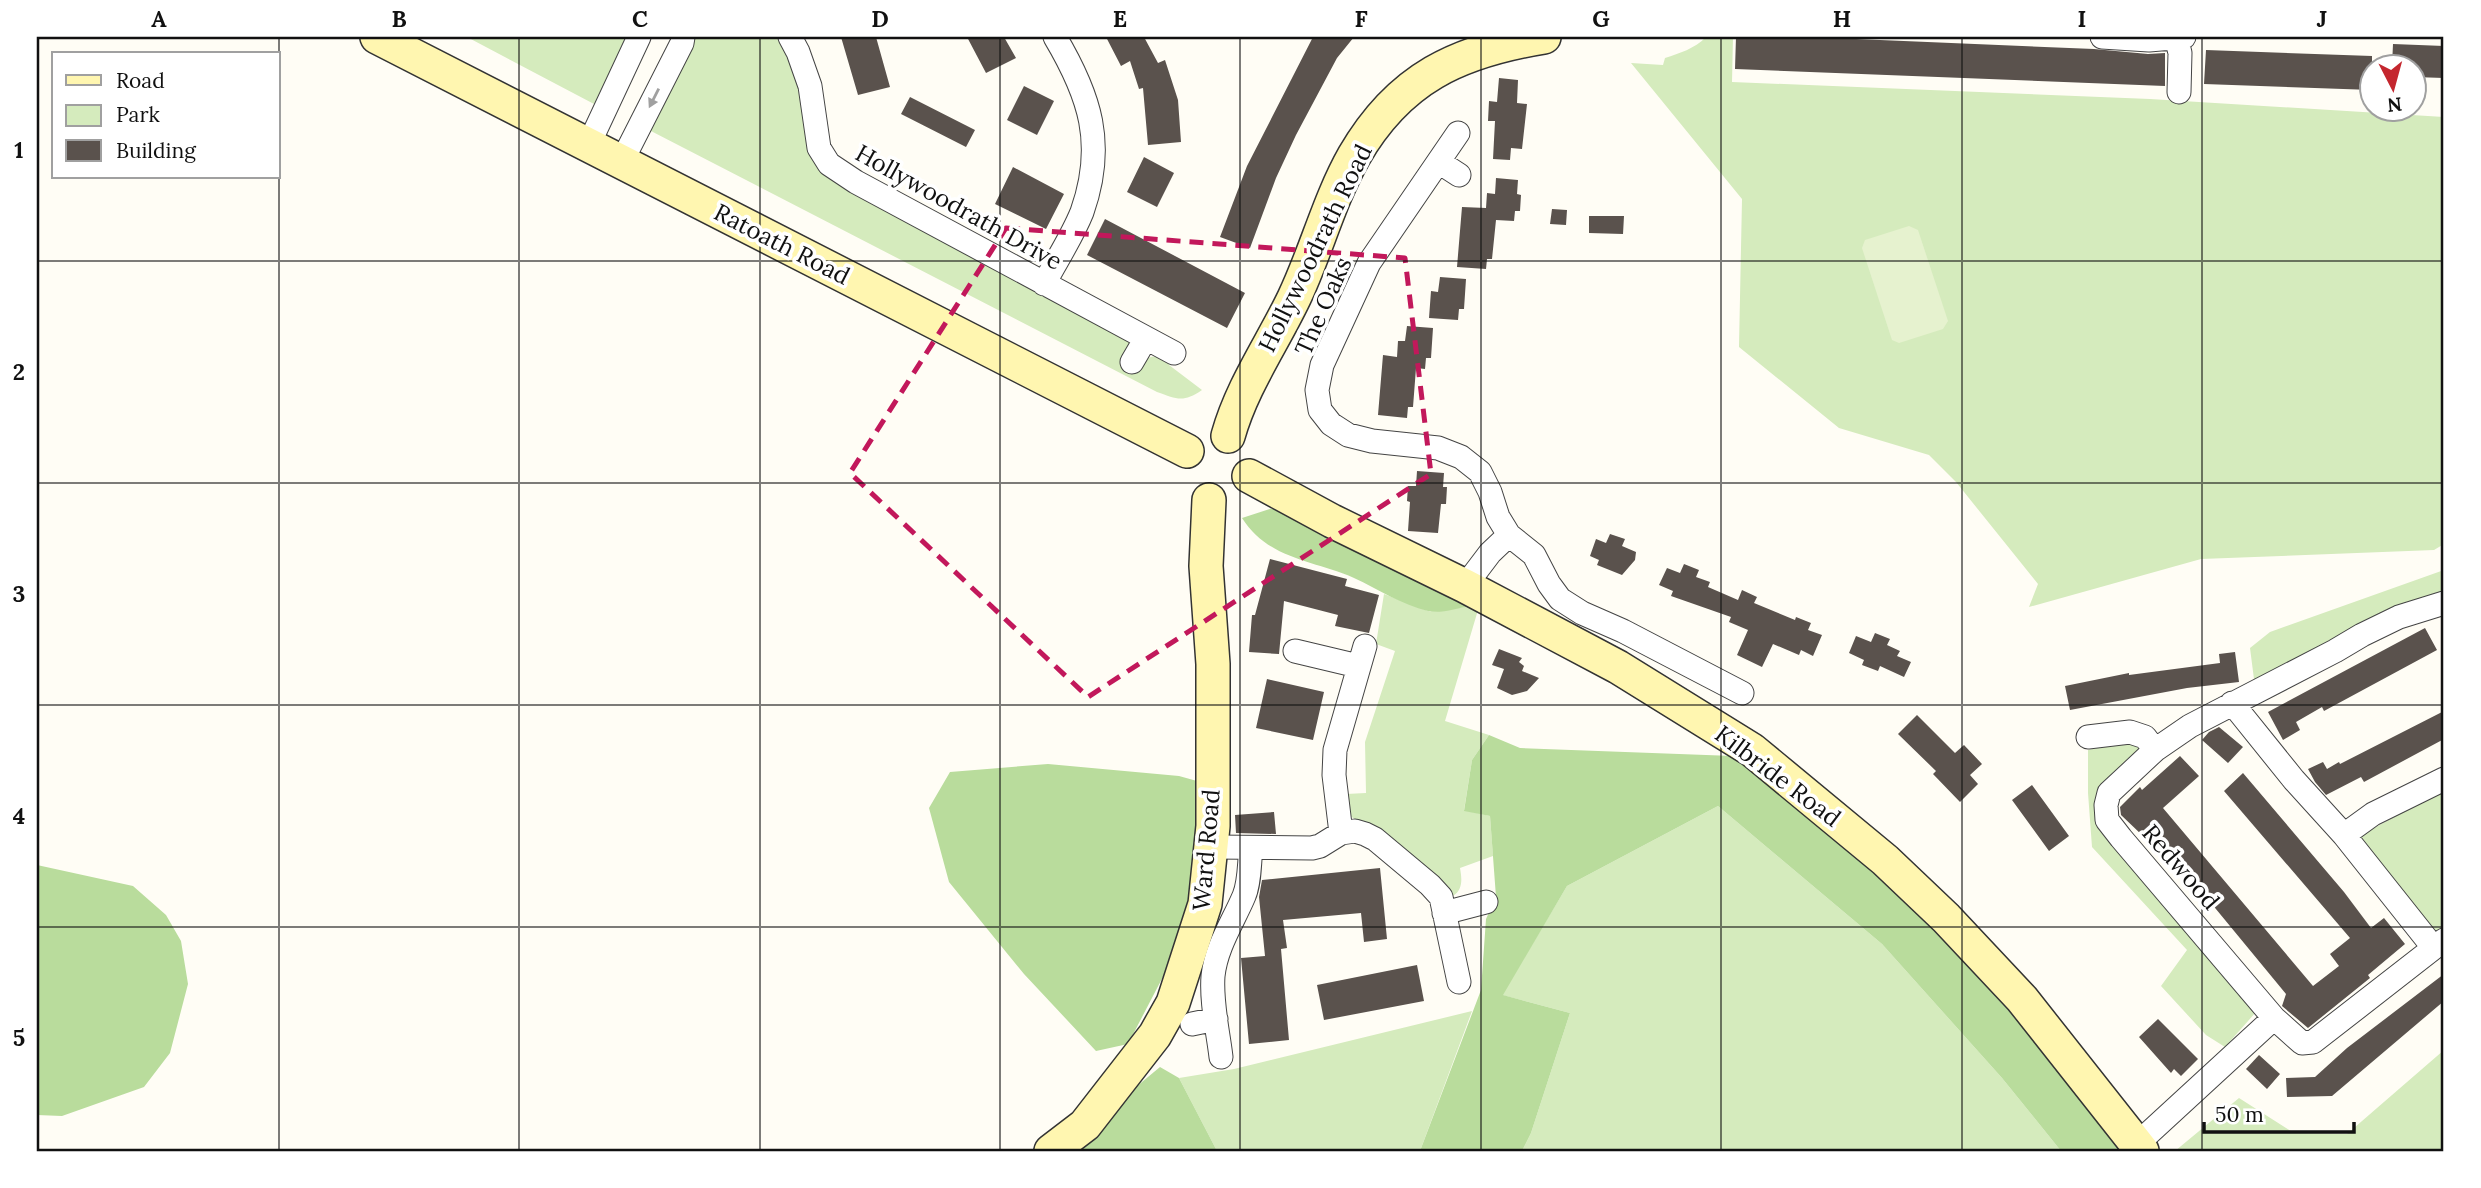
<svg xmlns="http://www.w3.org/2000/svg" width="2481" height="1188" font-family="Lora,serif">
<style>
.green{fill:#d5ebbd}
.forest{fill:#b9dc9c}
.pitch{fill:#e6f2cf}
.building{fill:#5a524d}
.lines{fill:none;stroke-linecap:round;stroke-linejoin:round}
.street-casing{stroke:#444;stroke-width:25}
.secondary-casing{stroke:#333;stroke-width:36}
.street{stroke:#fff;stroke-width:23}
.secondary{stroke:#fff6b0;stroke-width:33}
.oneway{fill:#a0a0a0}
.marked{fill:none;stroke:#c2185b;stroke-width:5;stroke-dasharray:14 9;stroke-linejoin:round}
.grid{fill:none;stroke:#111;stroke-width:2;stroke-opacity:0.55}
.labels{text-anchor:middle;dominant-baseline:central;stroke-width:7;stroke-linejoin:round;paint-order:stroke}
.street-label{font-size:24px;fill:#111;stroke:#fff}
.neatline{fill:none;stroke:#111;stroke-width:2.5}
.grid-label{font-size:23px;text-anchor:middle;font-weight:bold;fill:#111}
</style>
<rect width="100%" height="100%" fill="#fffdf5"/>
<!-- green -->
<path class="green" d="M467 37H631L594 104Z
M689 37H778C795 59 807 114 807 142L1127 334 1130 347 1142 362C1152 354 1158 356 1170 361L1169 365 1202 390C1183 403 1177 399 1157 392L649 130Z
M1706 37H1733L1732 82 2150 99 2444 117V544L2434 550 2201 559 2029 607 2038 584 1956 482 1929 455 1839 428 1739 347 1742 199 1631 63 1663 65 1665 58C1680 53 1694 49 1706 37Z
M2444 570V597L2255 687 2250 648 2270 632Z
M1384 594 1431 612 1471 606 1478 610 1445 721 1489 735 1472 760 1464 810 1490 816 1493 856 1460 868C1462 879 1463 890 1453 896L1348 814 1346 794 1366 793 1365 742 1395 651 1376 644Z
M2122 742C2132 743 2139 743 2142 753L2101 804 2256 1012 2225 1047 2206 1035 2161 986 2187 950 2092 847 2088 793V750Z
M2444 790V927L2437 932 2359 841 2363 834Z
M1718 806 1882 944 2002 1078 2061 1151H1522L1531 1133 1570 1013 1502 995 1567 886Z
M1472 1011 1420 1151H1217L1179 1078 1234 1069Z
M2444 1050V1151H2175L2239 1098 2294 1133 2347 1134Z"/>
<!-- forest -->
<path class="forest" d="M1279 506 1471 606C1458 608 1440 614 1428 611 1402 605 1378 589 1354 578 1313 560 1269 560 1242 518Z
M1489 735 1520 748 1733 756 1818 815 1957 948 2055 1055 2128 1151H2061L2002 1078 1882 944 1718 806 1567 886 1503 995 1570 1013 1531 1133 1522 1151H1420L1481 990 1486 919 1496 897 1490 816 1464 811 1472 760Z
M1048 764 1179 776 1197 781V870L1179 946 1128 1044 1096 1051 1024 974 949 882 929 808 950 772Z
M37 865 133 886 166 915 181 941 188 984 170 1053 144 1087 62 1116 37 1115Z
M1160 1067 1179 1078 1217 1151H1059Z"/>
<!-- pitch -->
<path class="pitch" d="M1909 226 1918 230 1948 321 1943 329 1899 343 1892 340 1862 248 1865 240Z"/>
<!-- building -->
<path class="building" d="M841 37H876L890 87 858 95Z
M967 37H1004L1016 58 986 73Z
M1106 37H1144L1158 63 1165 60 1178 100 1181 142 1148 145 1143 88 1139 89 1130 61 1121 66Z
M1313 37H1354L1337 58 1296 135 1276 178 1250 248 1220 237 1247 166Z
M1736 37H1809L2094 49 2148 54 2165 53V86L1735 69Z
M2393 44 2444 46V78L2414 77V66H2392Z
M2206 50 2372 56V90L2204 84Z
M1499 78 1518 80 1517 103 1527 104 1522 149 1511 148 1510 160 1493 159 1495 121H1488L1489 101 1497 102Z
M1024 86 1054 101 1037 135 1007 120Z
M910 97 975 130 966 147 901 114Z
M1144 157 1174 173 1157 207 1127 192Z
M1013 167 1064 194 1046 229 995 204Z
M1496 178 1518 180 1517 194 1521 195 1520 211H1515L1514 221 1496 220 1492 259H1487L1486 269 1457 267 1462 207 1486 208 1487 193 1495 194Z
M1552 209 1567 210 1566 225 1550 224Z
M1589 216H1624L1623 234 1589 233Z
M1105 219 1245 293 1227 328 1087 255Z
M1440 277 1466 279 1464 309H1459L1458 320 1429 318 1431 291 1438 292Z
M1407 326 1433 328 1431 358H1426L1425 369 1416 368 1413 407H1408L1407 418 1378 415 1383 355 1397 357 1398 341H1405Z
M1417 471 1444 473 1443 487H1447L1446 504H1441L1438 533 1408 531 1410 502 1407 501 1408 486H1416Z
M1610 534 1625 539 1622 546 1636 552 1635 560 1622 575 1597 565 1599 560 1590 556 1596 539 1606 543Z
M1270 559 1347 579 1345 586 1379 595 1369 633 1335 626 1338 615 1284 601 1279 654 1249 652 1252 615H1255Z
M1684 564 1699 570 1696 577 1710 582 1708 587 1738 600 1742 590 1757 597 1754 603 1795 620 1796 617 1811 623 1808 630 1822 635 1813 656 1801 650 1799 655 1773 644 1762 667 1737 655 1748 630 1729 622 1731 617 1671 596 1673 591 1659 585 1667 568 1680 573Z
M2425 628 2437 650 2324 711 2322 707 2296 722 2300 730 2283 740 2268 712Z
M1875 633 1890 639 1887 645 1900 651 1897 656 1911 662 1904 677 1880 666 1878 671 1862 665 1864 660 1849 653 1856 636 1871 642Z
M1499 649 1522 658 1519 662 1524 666 1522 671 1539 678 1527 691 1512 695 1497 688 1504 669 1492 665Z
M2235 652 2239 682 2187 688 2070 710 2065 686 2129 673V675L2220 663 2219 654Z
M1267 679 1324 692 1313 740 1256 728Z
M2444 711V739L2364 782 2361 777 2326 795 2315 782 2308 769 2323 762 2327 769 2339 762 2340 764Z
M1917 715 1955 753 1964 745 1982 764 1970 775 1978 784 1960 802 1933 774 1936 771 1898 734Z
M2219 727 2243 747 2228 763 2202 740 2209 732Z
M2180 756 2199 776 2163 808 2313 986 2339 966 2330 954 2350 938 2224 791 2243 773 2344 892 2371 928 2384 918 2405 944 2368 975 2370 978 2308 1028 2282 1006 2286 994 2150 829 2143 836 2121 815 2120 807 2140 787 2142 790Z
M2032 785 2069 836 2049 851 2012 800Z
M1274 812 1276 834 1236 833 1235 815Z
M1380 868 1387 939 1364 942 1361 913 1283 920 1287 948 1281 949 1289 1040 1249 1044 1241 958 1265 956 1259 897 1262 880Z
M1417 965 1424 1001 1324 1020 1317 985Z
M2444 974V1001L2332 1096 2287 1097 2286 1078 2315 1077 2347 1048Z
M2158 1019 2198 1059 2181 1076 2174 1069 2171 1073 2139 1037Z
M2259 1055 2280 1074 2267 1089 2246 1069Z"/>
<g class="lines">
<!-- street casing -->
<g class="street-casing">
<path id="street" d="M790 37 798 52 810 86 819 148 829 164 856 182 1174 353
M2102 37 2149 40 2184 37
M2176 37 2180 53 2179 92
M1458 133 1369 263 1322 365 1317 390 1320 410 1331 424 1348 435 1372 441 1438 448 1461 457 1480 472 1490 492 1498 517 1509 535 1490 553 1465 586
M588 146 639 37
M1439 162 1459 175
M621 163 682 43 683 37
M1044 284C1056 261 1072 237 1082 212 1106 144 1090 96 1055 37
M1132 362 1146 338
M1509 535 1534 555 1549 584 1560 599 1582 613 1623 631 1742 693
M2444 603 2399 617 2362 635 2335 651 2190 726 2155 750 2109 793 2106 805 2107 820 2121 838 2274 1018 2302 1043 2313 1042 2444 940
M1295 651 1358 666
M2232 703 2294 780 2344 835 2433 947
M2088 737 2130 732 2145 737 2155 750
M1341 833 1334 775 1335 750 1365 646
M2344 835 2373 814 2444 779
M1211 847 1312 848 1320 846 1341 833 1355 831 1365 834 1375 839 1430 885 1441 897 1459 982
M1444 913 1486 902
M1192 1024 1216 1019
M1221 1057C1218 1031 1211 1003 1213 976 1216 947 1233 922 1244 896 1250 882 1249 864 1251 848
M2137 1144 2274 1018"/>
</g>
<!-- secondary casing -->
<g class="secondary-casing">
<path id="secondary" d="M377 37 1187 451
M1228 436C1242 386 1272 344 1294 298 1316 252 1329 200 1354 156 1399 78 1458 51 1544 37
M1249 476 1332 521 1465 586 1618 667 1752 750 1885 860 1946 918 2022 999 2142 1151
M1051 1151 1085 1125 1155 1035 1173 1003 1205 904 1213 826V664L1206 566 1209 500"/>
</g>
<!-- street -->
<use href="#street" class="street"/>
<!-- secondary -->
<use href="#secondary" class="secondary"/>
</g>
<!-- one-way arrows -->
<defs><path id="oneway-solid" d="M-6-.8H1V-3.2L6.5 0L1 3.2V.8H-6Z" transform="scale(1.75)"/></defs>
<use class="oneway" href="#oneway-solid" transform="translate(654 98) rotate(117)"/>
<!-- marked area -->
<path class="marked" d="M1006 228 1405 258 1431 474 1088 697 850 473Z"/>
<!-- grid -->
<path class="grid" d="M279 37V1151M519 37V1151M760 37V1151M1000 37V1151M1240 37V1151M1481 37V1151M1721 37V1151M1962 37V1151M2202 37V1151M37 261H2444M37 483H2444M37 705H2444M37 927H2444"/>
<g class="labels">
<!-- street labels -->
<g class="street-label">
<text transform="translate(959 207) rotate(29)">Hollywoodrath Drive</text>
<text transform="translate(782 244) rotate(27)">Ratoath Road</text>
<text transform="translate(1315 248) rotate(-64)">Hollywoodrath Road</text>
<text transform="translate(1323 306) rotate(-66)">The Oaks</text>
<text transform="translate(1778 776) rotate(37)">Kilbride Road</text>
<text transform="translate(1206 850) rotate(-85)">Ward Road</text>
<text transform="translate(2181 867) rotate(49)">Redwood</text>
</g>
</g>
<!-- border -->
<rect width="2481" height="1188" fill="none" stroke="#ffffff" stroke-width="77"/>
<!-- legend -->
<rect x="52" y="52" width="228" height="126" fill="#ffffff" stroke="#a0a0a0" stroke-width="2"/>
<rect x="66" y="75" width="35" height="10" fill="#fff6b0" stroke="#a0a0a0" stroke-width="2"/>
<text x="116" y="88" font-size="21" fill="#111111">Road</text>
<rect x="66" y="105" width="35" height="21" fill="#d5ebbd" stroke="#a0a0a0" stroke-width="2"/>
<text x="116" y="122" font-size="21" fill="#111111">Park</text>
<rect x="66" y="140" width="35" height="21" fill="#5a524d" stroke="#a0a0a0" stroke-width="2"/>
<text x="116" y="158" font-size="21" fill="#111111">Building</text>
<!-- north arrow -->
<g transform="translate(2393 88) rotate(174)"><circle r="33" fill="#ffffff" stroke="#a0a0a0" stroke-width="2"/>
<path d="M0-5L12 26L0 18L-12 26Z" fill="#c4262e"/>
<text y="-10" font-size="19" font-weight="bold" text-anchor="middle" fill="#111111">N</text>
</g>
<!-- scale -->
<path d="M2204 1122v10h150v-10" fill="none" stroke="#111111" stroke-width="3.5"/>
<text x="2215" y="1122" font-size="21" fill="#111111" stroke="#ffffff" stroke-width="5" paint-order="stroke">50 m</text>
<rect x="38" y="38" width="2404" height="1112" class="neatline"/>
<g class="grid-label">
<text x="159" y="27">A</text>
<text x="399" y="27">B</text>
<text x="640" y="27">C</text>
<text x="880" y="27">D</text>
<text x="1120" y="27">E</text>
<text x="1361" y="27">F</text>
<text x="1601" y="27">G</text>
<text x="1842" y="27">H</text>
<text x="2082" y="27">I</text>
<text x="2322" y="27">J</text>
<text x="19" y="158">1</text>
<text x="19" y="380">2</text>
<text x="19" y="602">3</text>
<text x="19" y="824">4</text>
<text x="19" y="1046">5</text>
</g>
</svg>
